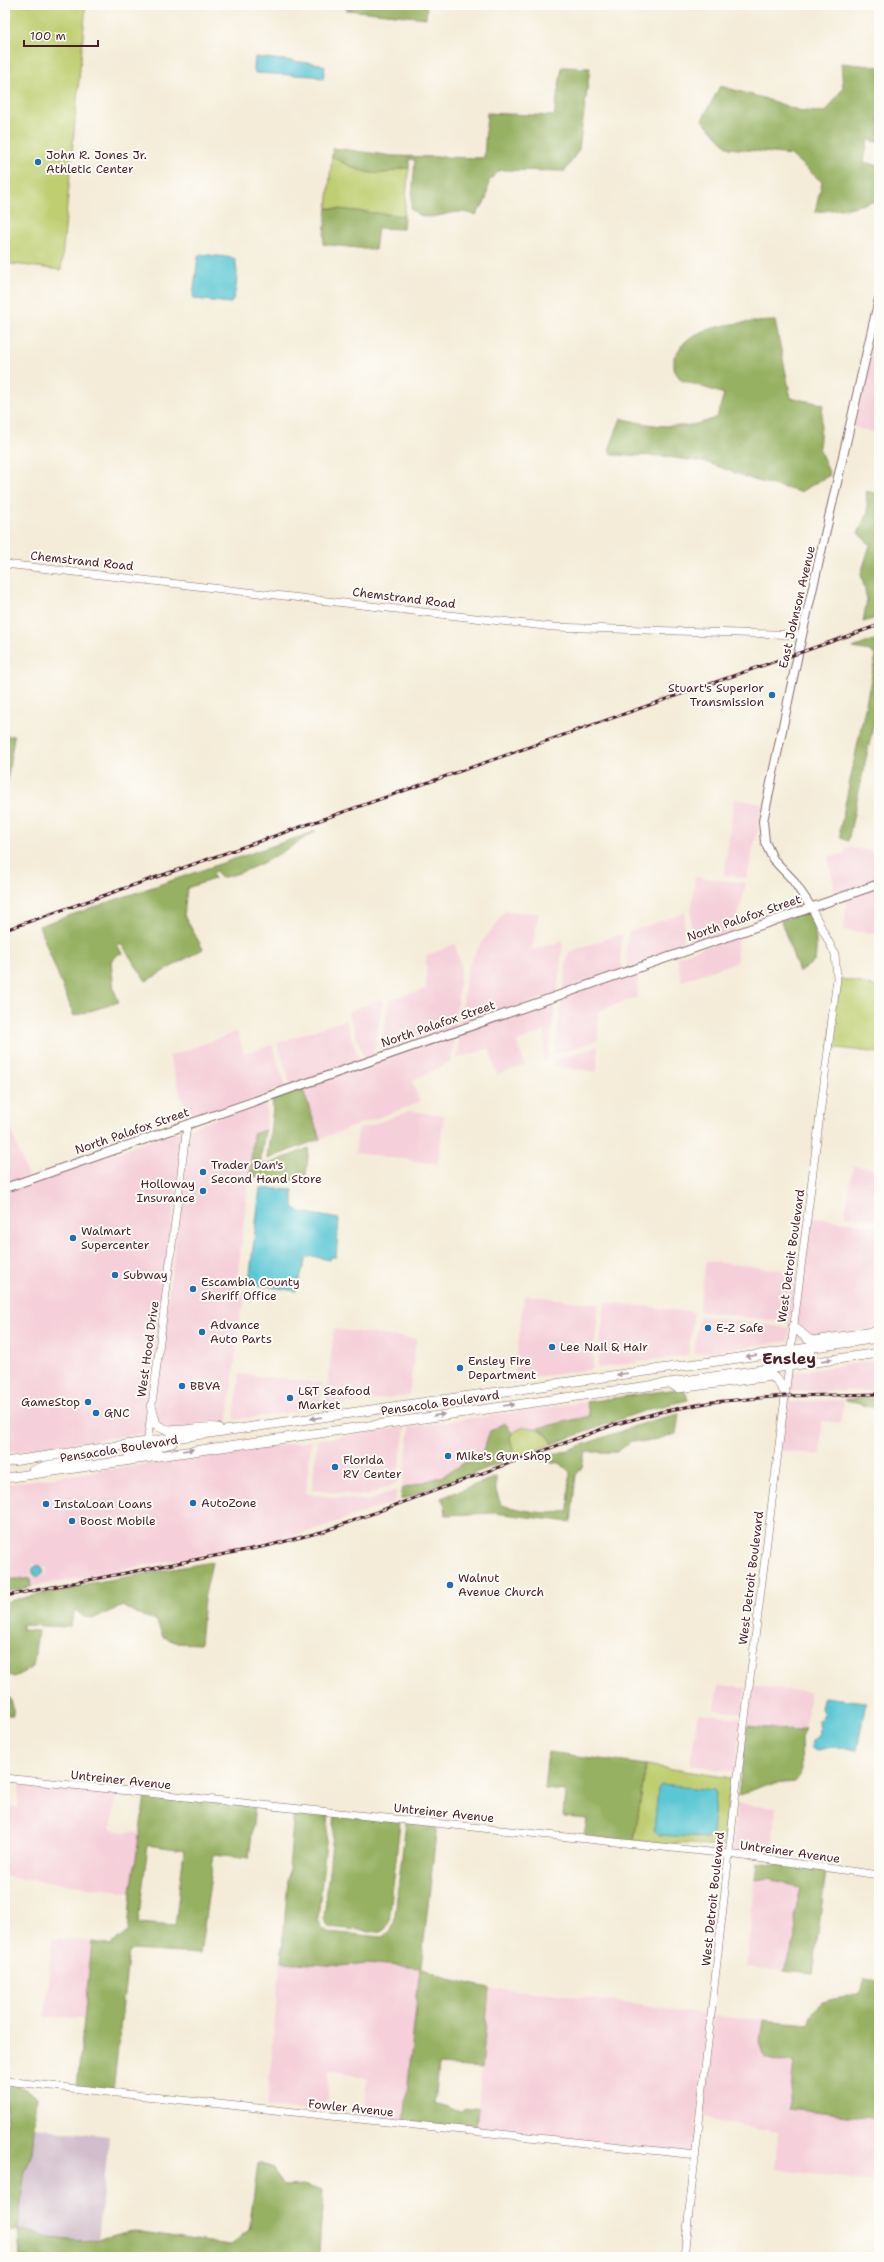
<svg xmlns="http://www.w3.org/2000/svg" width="884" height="2262" font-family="'Shantell Sans',sans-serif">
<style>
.built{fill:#f5cfd9;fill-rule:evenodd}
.industrial{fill:#d1bdcb}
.green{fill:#bece70;stroke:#84764e}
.forest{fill:#96b162;stroke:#706846;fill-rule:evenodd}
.water{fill:#5bc7d4;stroke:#527380}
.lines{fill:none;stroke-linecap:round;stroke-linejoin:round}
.tertiary-casing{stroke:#866768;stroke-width:8}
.secondary-casing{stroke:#866768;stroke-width:10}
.trunk-casing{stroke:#866768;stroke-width:10}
.tertiary{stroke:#fff;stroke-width:7}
.secondary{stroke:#fff;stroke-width:8}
.trunk{stroke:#fff;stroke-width:9}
.rail-casing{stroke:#4a1f2b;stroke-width:3}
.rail{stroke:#fdfcf7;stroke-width:1.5;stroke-dasharray:4.5;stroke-linecap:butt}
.oneway{fill:#ae9aa0}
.poi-dot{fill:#1f6fb2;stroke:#fdfcf7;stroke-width:1.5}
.labels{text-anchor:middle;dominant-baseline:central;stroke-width:4;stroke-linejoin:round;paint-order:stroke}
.poi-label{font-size:12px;fill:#4a1f2b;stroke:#fdfcf7;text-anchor:start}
.street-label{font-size:12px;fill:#4a1f2b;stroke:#fdfcf7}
.district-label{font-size:16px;font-weight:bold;fill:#4a1f2b;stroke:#fdfcf7}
</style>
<rect width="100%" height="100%" fill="#fdfcf7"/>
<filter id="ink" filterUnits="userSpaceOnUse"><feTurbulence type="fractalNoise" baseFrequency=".025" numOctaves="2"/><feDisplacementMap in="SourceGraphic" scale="8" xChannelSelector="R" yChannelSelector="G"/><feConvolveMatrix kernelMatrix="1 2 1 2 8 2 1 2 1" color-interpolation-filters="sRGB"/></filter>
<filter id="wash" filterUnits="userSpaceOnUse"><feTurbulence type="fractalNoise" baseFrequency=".012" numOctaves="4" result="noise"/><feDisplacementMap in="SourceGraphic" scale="16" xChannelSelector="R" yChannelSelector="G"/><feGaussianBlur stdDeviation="0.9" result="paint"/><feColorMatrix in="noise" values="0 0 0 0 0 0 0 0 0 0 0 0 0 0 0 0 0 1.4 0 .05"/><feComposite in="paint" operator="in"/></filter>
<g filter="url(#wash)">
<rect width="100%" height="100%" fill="#f4ecd8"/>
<!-- built -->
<path class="built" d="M879 312V434L853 427Z
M734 799 763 804 747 878 724 875Z
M846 847 879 852V881L836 896 828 857 845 853Z
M695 877 746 883 735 930 688 948Z
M879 886V934L844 930 847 897Z
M504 911 539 913 532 950 563 941 557 993 460 1027 467 969 479 946 495 926Z
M685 913 682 949 629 968 626 957 628 932Z
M622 934 620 962 624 970 563 991 568 952Z
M737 936V962L682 981 676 957Z
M455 944 461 968 454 1029 379 1055 389 1000 426 989V956Z
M639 970 637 997 598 1011V1040L554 1055 562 997Z
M380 999 383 1001 373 1057 365 1060 348 1012Z
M556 999 548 1058 546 1060 543 1061 545 1031 517 1042 525 1065 497 1075 489 1049 457 1058 460 1032Z
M345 1020 360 1062 291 1085 277 1043Z
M237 1032 244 1054 272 1045 286 1087 189 1122 169 1056Z
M454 1034 451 1062 412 1080 420 1102 320 1139 302 1087Z
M598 1046 597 1072 553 1066 554 1060Z
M264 1101 267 1112 265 1130 253 1135 236 1293 245 1295 243 1311H241L240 1316 228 1421 151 1432 190 1128Z
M410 1111 444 1115 438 1164 358 1153 355 1154 358 1130Z
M7 1117 28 1177 5 1185V1118Z
M184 1129 145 1433 5 1453V1190Z
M853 1166 879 1169V1221L845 1216Z
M810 1217 879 1226V1327L794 1340Z
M706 1261 797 1272 790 1323 699 1311Z
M524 1295 599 1304 592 1369 514 1380Z
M605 1302 694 1312 688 1355 597 1368Z
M699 1316 790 1328 788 1341 694 1354Z
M334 1329 416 1339 409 1395 325 1407Z
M879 1360V1391H788L790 1373Z
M239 1374 322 1383 319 1408 234 1420Z
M844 1400 840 1423 822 1421 820 1455 781 1450 787 1402Z
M586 1402 590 1416 577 1421 538 1428 524 1427 512 1433 505 1423 490 1431 483 1451 443 1476 402 1489 410 1427Z
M405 1427 397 1483 367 1496 312 1490 317 1440Z
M311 1441 306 1494 368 1501 396 1490 395 1502 297 1535 243 1547 31 1587 30 1579H5V1484ZM33 1564 47 1567 46 1575 36 1578 31 1576 30 1573Z
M718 1685 746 1688 742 1713 715 1710Z
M752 1686 810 1692 805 1728 800 1731 747 1726Z
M698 1713 742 1718 735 1772 690 1765Z
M20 1782 116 1793 111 1830 140 1833 131 1892 5 1877V1807L18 1808Z
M737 1804 776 1808 771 1859 732 1852Z
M763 1878H770L776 1882 801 1887 795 1913 796 1938 784 1971 746 1967 755 1880Z
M50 1938 92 1942 84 2018 45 2017 52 1939Z
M280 1962 341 1966 366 1963 420 1968 404 2122 363 2118 368 2079 341 2071 330 2070 326 2113 267 2107Z
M489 1988 558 1994 708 2015 693 2153 476 2129Z
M713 2016 763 2020 761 2028 780 2062 794 2061 789 2108 879 2119V2183L775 2169 778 2132 714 2120 703 2114Z"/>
<!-- industrial -->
<path class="industrial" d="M34 2128 109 2136 98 2239 71 2240 47 2236 18 2229 24 2175 32 2152Z"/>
<!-- green -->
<path class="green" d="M5 5H86L61 270 5 263Z
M332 156C346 165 367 176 385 173 393 172 399 167 409 168L404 216 327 208Z
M837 978 879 987V1053L829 1047Z
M524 1427C538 1428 546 1430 552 1444L515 1458 510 1438 512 1433Z
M646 1765 731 1778 722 1846 634 1841Z"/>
<!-- forest -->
<path class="forest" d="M347 5H427L426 18 346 10Z
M841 63 879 67V142L868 140 864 162 879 166V200L849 208 815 212 822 182 791 155 729 148 702 120 720 86 763 98 801 111 826 112 843 88Z
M562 67 590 68 579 149 565 171 500 170 489 181 486 200 476 215C471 214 466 212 461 212 441 212 428 225 411 209L415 160 409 159V168C399 167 393 172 385 173 367 176 346 165 332 156L333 148 393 156 484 158 487 113 554 116Z
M327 208 404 216 403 229 378 228 375 250 323 244Z
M775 321 791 398 823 404 819 448 830 475 800 492 754 480 709 463 662 456 613 455 609 450 621 418C651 427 689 431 717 417L724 394 681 380 674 370V357C677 353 681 346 685 342 706 323 748 322 775 321Z
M866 491 879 494V617L863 622 867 599 861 574 870 545 858 533 868 513Z
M879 638V699L848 841 841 838 840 829 876 655 870 651 853 648Z
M5 736H14L6 789H5Z
M316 831C287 849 254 872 220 878L217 871 212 872 214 879 187 888 184 915 203 949 146 981 121 943 117 946 123 954 120 953 111 961 114 990 119 1002 74 1016 39 926Z
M809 911C815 929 818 942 815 961L799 972 781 921Z
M302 1087 320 1139 267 1159 273 1108 272 1098Z
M265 1130 260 1164H269L309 1148 305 1182 250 1176 253 1134Z
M684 1388 688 1400 646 1410 552 1444 547 1434 538 1428 590 1416 586 1402Z
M879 1398V1409L844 1400 846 1399Z
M679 1414 676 1434 646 1442 631 1441 617 1452H585L582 1467 576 1475 571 1522 494 1513 446 1515 445 1505 441 1498 496 1477V1491L501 1505C522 1510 546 1516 568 1511L570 1472 560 1463 539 1460 650 1421Z
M505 1423 512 1433 510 1438 515 1458 401 1500 402 1489 443 1476 483 1451 490 1431Z
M212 1562 204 1599 200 1644 178 1643 163 1637 156 1620 139 1615 123 1606 94 1618 84 1617 75 1610 70 1627 22 1625V1630L38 1631 33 1667 14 1677 5 1673V1602L91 1583Z
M5 1579H30L31 1587 5 1592Z
M5 1693C12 1700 14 1706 13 1715H5Z
M747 1726 799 1731 805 1728 801 1739 802 1773 795 1782 765 1785 738 1796Z
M548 1752 646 1765 634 1841 584 1836 587 1819 563 1817 565 1791 544 1789Z
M145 1796 255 1807 249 1858 214 1854 200 1954 129 1950 113 2091 77 2087 92 1942 110 1945 128 1932 131 1892ZM148 1845 184 1850 175 1926 138 1923Z
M294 1811 329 1815 318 1918 321 1926 327 1932 382 1937 390 1932 394 1923 406 1822 437 1825 421 1967 449 1979 489 1988 482 2068 438 2065 434 2103 461 2112 465 2109 478 2106 476 2129 404 2122 420 1968 366 1963 341 1966 281 1962Z
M335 1815 400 1822 389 1922 385 1930 381 1932 329 1927 324 1918Z
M757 1862 826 1871 813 1974 784 1971 796 1938 795 1913 801 1887 776 1882 770 1878 755 1880Z
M865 1979 879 1981V2119L789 2108 794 2061 780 2062 765 2058 760 2041 763 2020 810 2024 811 2016 822 2001 845 1997 861 1991Z
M12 2085 25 2089 37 2097 32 2152 24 2175 18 2229C42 2235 67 2243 92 2240 107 2238 120 2232 135 2231L230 2245 249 2230 258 2163 274 2168 280 2181 285 2186 303 2185 323 2191 319 2253 339 2257H20L18 2229 5 2232V2126C10 2115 5 2105 5 2093Z"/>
<!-- water -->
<path class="water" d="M255 57 320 64 325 67 323 79 314 76 255 73 254 70Z
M200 254 234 258C239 266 237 295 231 303L195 299 193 296 198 257Z
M260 1188 293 1190V1207L300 1212 339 1219 336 1257H331L329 1260 313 1256 306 1258 296 1291 249 1283Z
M32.5 1571a5.5 5.5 0 1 1 11 0a5.5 5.5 0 1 1-11 0Z
M824 1697 866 1702 857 1750 832 1747 815 1751 811 1747 812 1741 819 1736 818 1720 824 1716 821 1708Z
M661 1785 714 1790 716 1794 712 1834 707 1838 659 1835 654 1830 658 1789Z"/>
</g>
<g filter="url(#ink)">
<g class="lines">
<!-- tertiary casing -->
<g class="tertiary-casing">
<path id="tertiary" d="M5 564 553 627 802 635
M147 1445 187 1125
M5 1778 729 1854 879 1875
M5 2081 696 2155
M684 2257 736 1791 837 978 835 954 811 907"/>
</g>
<!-- secondary casing -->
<g class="secondary-casing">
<path id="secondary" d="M811 907 792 879 773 859 765 842 763 821 802 635 879 299
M5 1188 879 884"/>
</g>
<!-- trunk casing -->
<g class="trunk-casing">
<path id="trunk" d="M793 1326 808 1339 814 1341 879 1331
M768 1363 783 1359 790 1351
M788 1366 794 1358 810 1353
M670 1383 678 1388 772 1376 777 1380 785 1392
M151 1406 156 1424C172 1438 195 1425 218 1428
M129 1454 140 1452 145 1449 147 1441
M149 1457 155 1448 172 1443
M5 1462 879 1338
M33 1471 45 1466 79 1461
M5 1478 879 1353"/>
</g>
<!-- tertiary -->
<use href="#tertiary" class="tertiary"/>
<!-- secondary -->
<use href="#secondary" class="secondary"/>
<!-- trunk -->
<use href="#trunk" class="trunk"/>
<!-- rail casing -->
<g class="rail-casing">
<path id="rail" d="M5 930 879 625
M5 1596 267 1546 325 1531 613 1425 660 1412 712 1402 785 1396 879 1394"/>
</g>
<!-- rail -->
<use href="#rail" class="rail"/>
</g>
<!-- one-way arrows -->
<defs><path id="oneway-solid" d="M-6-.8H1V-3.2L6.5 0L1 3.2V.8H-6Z"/></defs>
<g class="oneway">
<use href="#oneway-solid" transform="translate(751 1356) rotate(172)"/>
<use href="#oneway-solid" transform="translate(827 1360) rotate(-8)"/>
<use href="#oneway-solid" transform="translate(622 1374) rotate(172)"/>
<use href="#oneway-solid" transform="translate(509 1405) rotate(-8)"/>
<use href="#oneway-solid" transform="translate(439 1415) rotate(-8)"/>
<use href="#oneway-solid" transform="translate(316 1418) rotate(172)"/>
<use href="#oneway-solid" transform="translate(188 1450) rotate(-8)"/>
</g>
</g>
<!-- markers -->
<g class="poi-dot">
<circle cx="38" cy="162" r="4"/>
<circle cx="772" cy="695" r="4"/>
<circle cx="203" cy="1172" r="4"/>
<circle cx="203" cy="1191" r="4"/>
<circle cx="73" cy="1238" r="4"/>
<circle cx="115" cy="1275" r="4"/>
<circle cx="193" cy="1289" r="4"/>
<circle cx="708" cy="1328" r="4"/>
<circle cx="202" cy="1332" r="4"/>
<circle cx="552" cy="1347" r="4"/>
<circle cx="460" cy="1368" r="4"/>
<circle cx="182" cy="1386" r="4"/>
<circle cx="290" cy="1398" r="4"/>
<circle cx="88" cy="1402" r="4"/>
<circle cx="96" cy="1413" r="4"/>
<circle cx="448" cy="1456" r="4"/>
<circle cx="335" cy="1467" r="4"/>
<circle cx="193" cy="1503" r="4"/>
<circle cx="46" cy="1504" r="4"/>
<circle cx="72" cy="1521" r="4"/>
<circle cx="450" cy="1585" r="4"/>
</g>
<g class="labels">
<!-- poi labels -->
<g class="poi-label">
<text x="46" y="155">John R. Jones Jr.<tspan x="46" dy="14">Athletic Center</tspan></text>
<text x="764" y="688" text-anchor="end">Stuart's Superior<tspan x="764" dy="14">Transmission</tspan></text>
<text x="211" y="1165">Trader Dan's<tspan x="211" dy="14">Second Hand Store</tspan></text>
<text x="195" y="1184" text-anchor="end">Holloway<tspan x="195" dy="14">Insurance</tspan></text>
<text x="81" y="1231">Walmart<tspan x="81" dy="14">Supercenter</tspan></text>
<text x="123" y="1275">Subway</text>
<text x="201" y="1282">Escambia County<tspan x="201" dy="14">Sheriff Office</tspan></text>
<text x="210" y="1325">Advance<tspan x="210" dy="14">Auto Parts</tspan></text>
<text x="716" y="1328">E-Z Safe</text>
<text x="560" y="1347">Lee Nail &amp; Hair</text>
<text x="468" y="1361">Ensley Fire<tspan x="468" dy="14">Department</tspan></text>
<text x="190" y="1386">BBVA</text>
<text x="298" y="1391">L&amp;T Seafood<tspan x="298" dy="14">Market</tspan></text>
<text x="80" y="1402" text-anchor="end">GameStop</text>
<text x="104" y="1413">GNC</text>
<text x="456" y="1456">Mike's Gun Shop</text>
<text x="343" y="1460">Florida<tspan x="343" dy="14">RV Center</tspan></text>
<text x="201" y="1503">AutoZone</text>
<text x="54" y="1504">InstaLoan Loans</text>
<text x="80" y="1521">Boost Mobile</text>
<text x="458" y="1578">Walnut<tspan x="458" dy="14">Avenue Church</tspan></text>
</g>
<!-- street labels -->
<g class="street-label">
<text transform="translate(82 561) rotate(6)">Chemstrand Road</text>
<text transform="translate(404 598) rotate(7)">Chemstrand Road</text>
<text transform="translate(797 607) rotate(-77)">East Johnson Avenue</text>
<text transform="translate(744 918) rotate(-19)">North Palafox Street</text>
<text transform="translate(438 1024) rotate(-19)">North Palafox Street</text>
<text transform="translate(132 1131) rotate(-19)">North Palafox Street</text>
<text transform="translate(791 1256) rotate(-82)">West Detroit Boulevard</text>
<text transform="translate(148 1349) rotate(-82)">West Hood Drive</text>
<text transform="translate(440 1403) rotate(-8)">Pensacola Boulevard</text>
<text transform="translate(119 1449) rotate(-9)">Pensacola Boulevard</text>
<text transform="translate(751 1578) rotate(-83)">West Detroit Boulevard</text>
<text transform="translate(121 1780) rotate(6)">Untreiner Avenue</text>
<text transform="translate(444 1813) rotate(6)">Untreiner Avenue</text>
<text transform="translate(790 1852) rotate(8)">Untreiner Avenue</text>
<text transform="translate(713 1899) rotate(-84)">West Detroit Boulevard</text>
<text transform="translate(351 2108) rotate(6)">Fowler Avenue</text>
</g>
<!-- district labels -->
<g class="district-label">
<text x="789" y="1358">Ensley</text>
</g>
</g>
<!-- margin -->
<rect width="884" height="2262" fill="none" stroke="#fdfcf7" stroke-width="20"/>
<!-- scale -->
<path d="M24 40v6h74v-6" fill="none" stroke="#4a1f2b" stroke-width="2"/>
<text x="30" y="40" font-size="12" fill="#4a1f2b" stroke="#fdfcf7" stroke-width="3" paint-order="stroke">100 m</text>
</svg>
